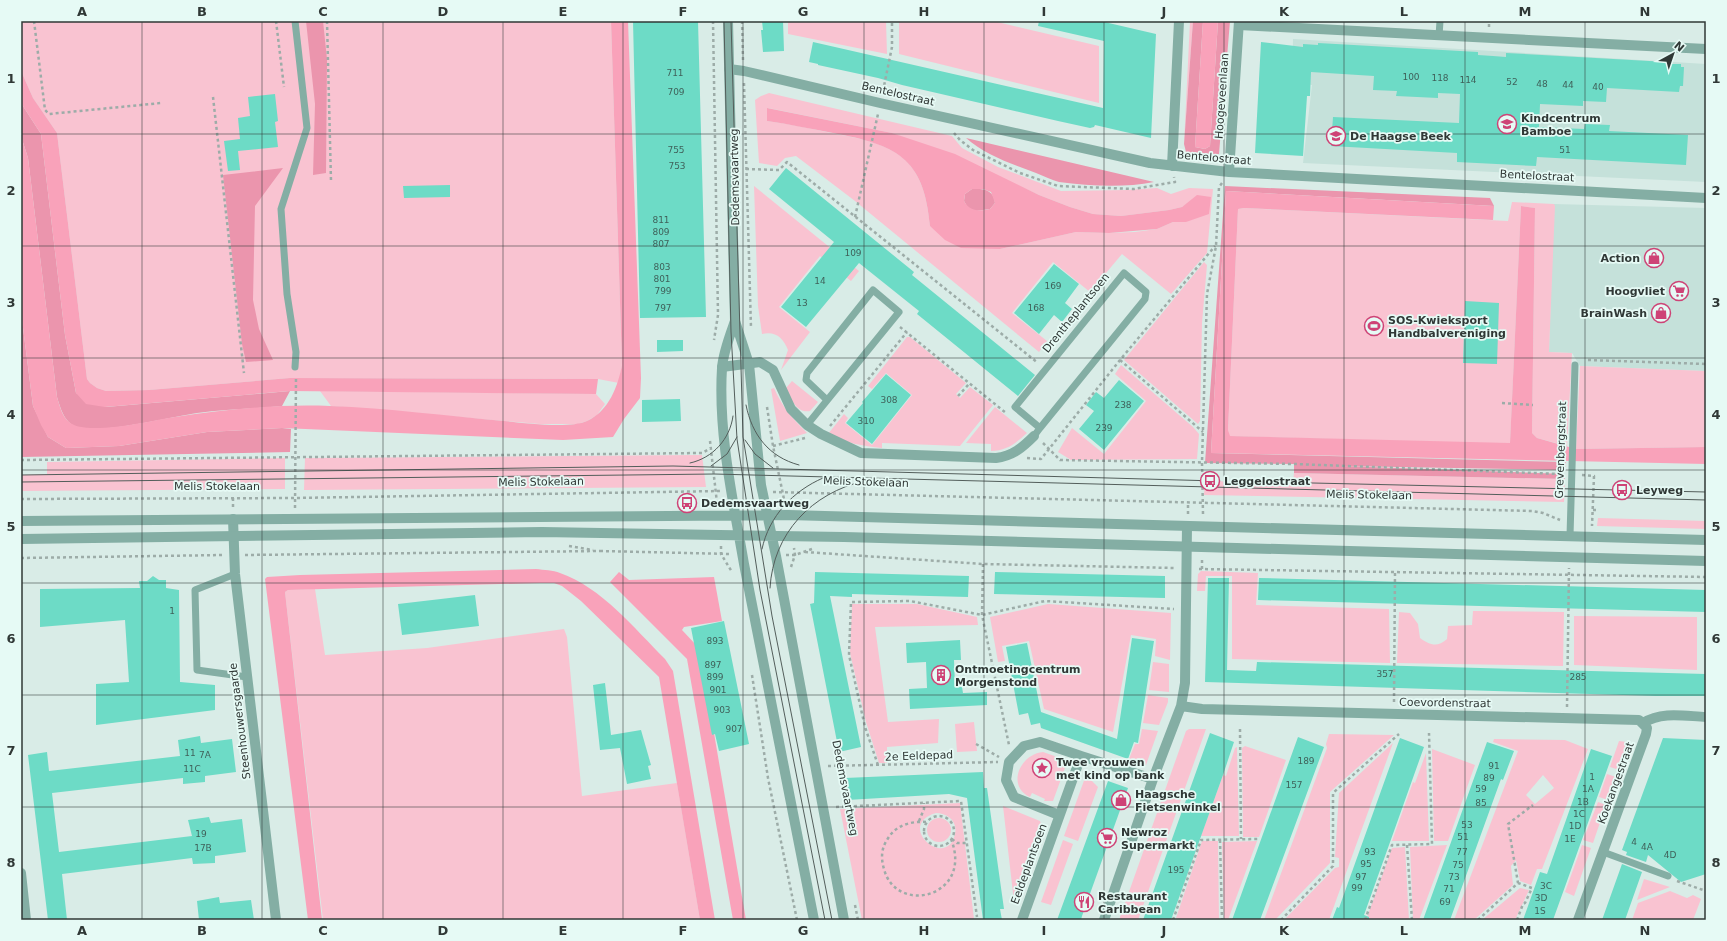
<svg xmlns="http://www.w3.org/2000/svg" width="1727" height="941" font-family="'DejaVu Sans',sans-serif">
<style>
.built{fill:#c5e1da}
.green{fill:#f9c3d1;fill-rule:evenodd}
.forest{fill:#eb95ad}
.water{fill:#f9a2ba;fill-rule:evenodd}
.building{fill:#6ddbc6}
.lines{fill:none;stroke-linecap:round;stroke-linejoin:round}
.path{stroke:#9daca8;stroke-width:2.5;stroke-dasharray:3 3;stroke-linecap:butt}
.service{stroke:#84aea4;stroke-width:7}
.minor{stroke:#84aea4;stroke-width:10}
.tertiary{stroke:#84aea4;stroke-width:10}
.tram{stroke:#535e5b;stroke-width:1}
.grid{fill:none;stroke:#303836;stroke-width:1;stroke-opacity:0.55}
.labels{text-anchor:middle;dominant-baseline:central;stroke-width:3.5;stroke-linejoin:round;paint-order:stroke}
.number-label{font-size:9px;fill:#3f615a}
.street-label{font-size:11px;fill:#303836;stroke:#e6faf5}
.poi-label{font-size:11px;font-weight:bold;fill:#303836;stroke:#e6faf5;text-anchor:start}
.neatline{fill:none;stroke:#303836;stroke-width:1.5}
.grid-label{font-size:13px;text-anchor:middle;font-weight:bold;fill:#303836}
</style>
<rect width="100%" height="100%" fill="#d9ece7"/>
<!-- built -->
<path class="built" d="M1293 39 1706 64V182L1303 163 1312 85 1292 83Z
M1554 204 1706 208V371L1580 366 1572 353 1549 352Z"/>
<!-- green -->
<path class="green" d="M21 21H611L622 365 619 383 598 379 290 378 149 390 106 391 97 388 90 383 87 379 57 133 33 98 21 71Z
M788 21H886L887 54 788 34Z
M899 21H993L1099 46V103L899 54Z
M1190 21H1193L1184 144Z
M769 93 952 136 962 148 998 167 1061 191 1127 190 1157 188 1171 194 1189 188 1213 189 1207 253 1171 294 1122 254 1090 292 1053 262 1012 313 1047 341 1039 352 855 201 796 156 785 158 777 166 759 163 755 100 761 96ZM768 108 892 133 1004 179 1039 195 1070 207 1093 214 1121 216 1169 210 1182 207 1194 199 1186 222H1173L1157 229 1135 232 1109 233 1076 232 1000 249 930 226C924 159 898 145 836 134 813 129 790 124 767 121Z
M754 186 859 271 851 281 820 256 779 307 810 332 781 370 788 350C783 338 776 331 762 334L758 306Z
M1512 202 1554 204 1555 206 1549 352 1572 353 1567 446 1537 438 1532 433 1535 208 1521 206 1510 444 1229 436 1228 430 1238 209 1244 208 1508 221Z
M1204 262 1207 265 1202 323 1200 421 1198 424 1124 360Z
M907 337H910L966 383 956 394 960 398 970 387 993 405 960 446 882 443V448C863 446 845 443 828 434L844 414 848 418 845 423 872 445 912 395 886 373 872 389 868 386Z
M1121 365 1193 427 1199 434 1197 459 1071 460 1058 452 1072 428 1104 454 1146 401 1115 374Z
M1580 366 1706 371V447L1576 449Z
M792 381 818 402 810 411C797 414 790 398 786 388Z
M774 388C782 407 793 419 807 433L780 441 771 389Z
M320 391 596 394 605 404 597 415 587 421 578 424H540L331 406Z
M995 407 1027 433C1016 443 1007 451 991 451V444L966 443Z
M702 455 706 487 304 490 305 458Z
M285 458V489L21 491V475L47 474V462Z
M1294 473 1565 479 1564 502 1204 495 1205 481 1293 483Z
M1598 518 1706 521V529L1597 526Z
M1201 571 1258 573 1256 605 1389 609 1390 663 1232 659V576H1206L1205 591H1197L1198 574Z
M315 589 325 655 427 648 564 629 567 637 582 796 677 783 700 920H323L285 592 288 590Z
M852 604H917L977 617 978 625 875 627 888 722 939 719 938 743 887 747V763H879L866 722 850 653Z
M1048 604 1171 613 1170 660 1155 656 1156 639 1131 635 1113 732 1044 709 1029 641 1002 646 1005 661 998 662 990 617Z
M1473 611 1564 612 1563 666 1397 663 1399 612 1410 613 1418 624 1420 638C1430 645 1437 648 1447 639L1448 626 1472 625Z
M1574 616 1697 617V670L1574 665Z
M1153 662 1169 664V692L1149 690Z
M1148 695 1168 698V702L1159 725 1143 723Z
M974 722 977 751 957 752 955 724Z
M1142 729 1158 731 1146 765 1140 767 1127 764 1135 744H1139Z
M1189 729H1206L1138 920H1119L1186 731Z
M1329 734 1394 735 1330 792V863L1275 920H1264L1327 748 1326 744Z
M1494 739 1565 740 1588 749 1542 869H1537L1531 885 1520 881 1516 860 1511 866 1513 885 1474 920H1454L1518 751 1493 742ZM1543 775 1554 788 1535 804 1526 795Z
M1619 741 1627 742 1629 745 1619 770 1610 767Z
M1393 743 1329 920H1284L1335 868 1339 867V858L1335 857 1339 793Z
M1245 746 1286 760 1259 837H1243L1242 748Z
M1237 747 1239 836H1201L1223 775 1226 776 1235 748Z
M1432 749 1475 765 1448 841H1434Z
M1043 752 1063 759 1066 765 1053 801H1044L1045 799 1032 793 1030 797C1006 786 1020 754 1043 752Z
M1426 753 1429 841H1392L1413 782 1415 783Z
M1607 774 1616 777 1608 800 1599 797Z
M1086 775 1098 787 1078 841 1064 836Z
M1598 802 1606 805 1593 843 1583 840Z
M960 803 974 919 862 920 840 809ZM936 813C947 813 958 821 955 834 947 871 894 825 936 813Z
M1003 806 1040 821 1042 827 1014 902Z
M927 830a12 12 0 1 1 24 0a12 12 0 1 1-24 0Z
M1063 840 1073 844 1051 905 1041 902Z
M1202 841H1218L1219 920H1182L1176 918Z
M1257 841 1228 920H1224L1222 842Z
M1447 845 1419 920H1413L1410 847Z
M1582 845 1591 848 1574 896 1565 892Z
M1405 847 1409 920H1366L1392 848Z
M1644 879 1670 887 1637 900Z
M1520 888 1529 890 1515 920H1482Z
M1670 891 1687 898 1693 895 1701 899 1693 920H1632L1638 903Z"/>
<!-- forest -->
<path class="forest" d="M306 21H323L327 59 326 173 313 175 315 104Z
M1193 21H1203L1195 147 1205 149 1210 146 1218 21H1230L1219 154 1194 155 1186 152 1184 144Z
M21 103 41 134 65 335 76 393 106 407 290 391 282 406C254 409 225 409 197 413 171 417 100 434 79 428 65 424 61 410 57 397L28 158 21 136Z
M966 138 1154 182C1124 188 1090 186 1059 182 1052 180 1044 176 1036 173 1012 164 985 155 966 138Z
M283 168 255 206 253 300 259 329 273 360 246 362 242 344 223 175Z
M1225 186 1490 198 1494 206 1226 191 1211 453 1566 462 1565 470 1340 466 1565 474V479L1294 473V464L1205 463Z
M972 189C983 188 994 190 995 203L990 209 976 211 968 208 964 201 965 194Z
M21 312 33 406 48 437 66 448 119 446 207 432 282 428 291 429 290 452 21 457Z"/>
<!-- water -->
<path class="water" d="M611 21H628L641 378 640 398 624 419 613 437 563 440 282 428 207 432 119 446 66 448 48 437 41 425 33 406 21 312V136L28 158 57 397C60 407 62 416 69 422 86 437 153 420 175 417 226 409 279 404 330 406 388 408 446 416 504 421 525 423 569 429 587 421 609 411 618 386 622 365Z
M1203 21H1218L1210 146 1205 149 1195 147Z
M21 71 33 98 57 133 87 379 90 383 97 388 106 391 149 390 290 378 598 379 596 394 290 391 105 407 86 404 76 393 65 335 41 134 21 103Z
M767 108 892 133 955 154 1039 195 1070 207 1093 214 1121 216 1169 210 1182 207 1197 195 1211 197 1209 214 1186 222H1173L1157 229 1109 233 1076 232 1000 249 961 248 945 240 930 226C924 157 896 145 833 133 811 129 789 124 767 121ZM972 189H983L991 192 995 203 990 209C979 211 970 212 964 201L965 194Z
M1226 191 1494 206 1493 220 1244 208 1238 209 1228 430 1230 436 1510 443 1521 206 1535 208 1532 433 1537 438 1576 449 1706 447V464L1211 453Z
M536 569C544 570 553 570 560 573 601 587 635 629 665 659L673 671 715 920H700L659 677 581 601 562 586 554 583H540L288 590 285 592 322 920H308L265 579 267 577 300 575Z
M619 572 629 580 714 577 722 621 684 627 682 630 697 646 702 663 746 920H733L687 659 610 582Z"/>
<!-- building -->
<path class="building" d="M633 21H698L706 317 640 318Z
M762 21H783L784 51 763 52 761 30H763Z
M1039 21H1100L1156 34 1151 138 1095 125 1094 127 1090 128 1058 121 902 85 878 78 818 65V64L809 62 813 42 1103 108 1104 41 1038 26Z
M1261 42 1303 47V44L1318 45V43L1478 52V55L1493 56 1506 57V53L1667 62 1666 64H1681V67H1684L1683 86H1680L1679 92 1607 88 1606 102 1583 101V106L1540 104 1539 127 1584 129 1585 124 1610 125 1609 131 1688 135 1686 165 1537 157 1536 166 1457 162V153L1331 146 1333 117 1459 123 1460 94 1438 93V98L1396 96 1397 91 1373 90 1374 76 1311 72 1310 96H1307L1303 156 1255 153Z
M275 94 278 121 275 122 278 147 238 151 240 170 228 171 224 141 240 139 238 118 250 116 248 97Z
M786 168 914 272 912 275 1035 375 1018 396 917 314 919 311 859 263 806 327 781 307 834 242 769 189Z
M450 185V197L404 198 403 186Z
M1054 264 1079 284 1065 303 1072 309 1062 322 1054 315 1039 334 1014 313Z
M1465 301 1499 303 1497 364 1463 363Z
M657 340H683V351L657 352Z
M886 374 911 395 872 444 846 423 863 403 862 402Z
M1119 380 1144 401 1104 450 1079 429 1094 411 1086 405 1096 392 1104 398Z
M680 399 681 421 642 422V400Z
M815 572 969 576 968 597 852 594V597L830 596 861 747 839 752 810 604 814 603Z
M995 572 1165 576V598L994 594Z
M153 576 159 580H166V588L179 590 180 682 215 685V710L96 725V684L129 682 125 620 40 627V589L140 588 139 581H147Z
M1208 578H1229L1227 670 1256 671 1257 662 1706 674V695L1705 696H1656L1205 682Z
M1259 578 1706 590V612L1258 600Z
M475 595 479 626 402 635 398 604Z
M724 621 749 744 719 751 715 734 712 735 691 628Z
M1132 638 1154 641 1138 743 1134 742 1128 759 1041 728 1040 723 1031 725 1028 713 1019 715 1006 647 1027 643 1041 712 1117 739Z
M960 640 961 660H954L955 687H962L963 693 987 692V705L910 709 909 689 927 688 926 662 907 663 906 643Z
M605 683 611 735 641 730 651 765 648 766 651 779 627 784 620 748 600 750 593 685Z
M1210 733 1234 742 1223 775 1171 920H1143Z
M200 736 201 743 232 739 236 772 205 776V782L183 784V778L52 793 59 852 192 836 188 820 209 817 211 823 242 819 246 852 215 856V863L193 864 192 858 62 874 67 920H48L28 755 47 752 49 771 180 756 178 740Z
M1298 737 1324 747 1260 920H1232Z
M1400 738 1424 747 1364 915 1369 917V920H1332L1337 907 1339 908Z
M1663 738 1706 740V874L1681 882 1648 855 1646 862 1626 855 1627 852 1622 850Z
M1487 742 1514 751 1503 780 1501 779 1450 920H1423Z
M1591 749 1612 756 1553 920H1523L1540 872 1547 874Z
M983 772 984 788H987L1004 909H1000L1002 920H983L967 798 949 794 847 800 845 778Z
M1108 781 1128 788 1082 916 1081 920H1057Z
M1622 864 1642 872 1625 920H1602Z
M219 897 220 903 251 900 254 920H199L197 901Z"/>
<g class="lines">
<!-- path -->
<path class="path" d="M34 21 45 110 49 114 161 103
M276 21 284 87
M327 21 331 181
M713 21 718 315 714 340
M742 21 743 60
M1489 27V21
M744 83 751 328
M883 91 892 47V21
M213 97 244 373
M954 133 960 140 973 150 1020 173 1058 186 1134 189 1175 182 1174 177
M746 169 779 170 787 162 1038 363
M855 217 878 114
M900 327 1006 413
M1120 360 1203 432
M1588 360 1706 364
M958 396 969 384
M1502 403 1533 405
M767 407 773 446 785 504
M830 426 907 332
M710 441 717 503
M1043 443 1060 460 1294 464 1561 474
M773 446 805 438
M1027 458 1041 459 1120 360 1215 246
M21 460 702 453 711 448
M1582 475 1594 476 1592 526
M773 492 1532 511 1543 513 1560 520
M233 498V508
M21 499 295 498 720 491
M295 508 296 377
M1593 510H1598
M1188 514V503
M1203 514 1202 462 1207 294 1216 246 1219 187 1222 183
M569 546 593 550
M721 546V554L732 572
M600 551 731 554
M805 552 983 564 1176 568
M245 555 600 551
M786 555H795L812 549
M21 558 224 555
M983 564 982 615 1009 745
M791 567 795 555 794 548
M1199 569 1706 577
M1202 569V559
M752 675 768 778 797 920
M1394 702 1395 572
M1567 707 1569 568
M1240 729 1241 839
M976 744 999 757
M878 765 865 727 849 655 851 602 910 601 982 615 1045 601 1174 609
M828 766 998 762
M836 807 961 801 977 917
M924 831a15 15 0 1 1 30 0a15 15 0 1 1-30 0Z
M919 821 924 809V803
M926 822C911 821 895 825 887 840 881 849 881 859 884 869 896 916 974 897 951 839
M952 839 957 843H967
M1220 840 1222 920
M1407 845 1412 920
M1677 881 1706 891
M855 905 858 920
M1173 920 1201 840 1258 839
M1281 920 1333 866V793L1399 734
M1365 920 1392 845 1432 844 1429 733
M1478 920 1518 883 1508 824 1533 805
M1517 920 1523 904 1525 903 1532 888 1518 883"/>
<!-- service -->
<path class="service" d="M1439 36 1440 21
M295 367 296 352 287 294 281 209 307 128 295 21
M807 425 899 312 873 290 807 373 806 380 827 400
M1034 436 1040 428 1145 299 1146 292 1124 273 1015 407 1040 428
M1570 536 1575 365
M235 574 195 590 197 670 247 677
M1603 852 1668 876"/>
<!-- minor -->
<path class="minor" d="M1239 25 1706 49
M729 69 744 71 880 103 1150 163 1229 172 1706 198
M1172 166 1179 21
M1229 172 1239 21
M722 367 760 362 773 370 791 409 807 425 821 434 861 453 996 458C1013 456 1023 447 1034 436
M233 519 235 574 276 920
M1181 706 1202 709 1639 720 1647 728 1646 734 1578 920
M1643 723C1662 711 1684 716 1706 717
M1059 815 1014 797 1006 780 1009 762 1024 746 1040 742 1081 756
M21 873 26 920
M1022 920 1081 756 1153 779
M1104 920 1153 779 1181 706 1185 683 1187 526"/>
<!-- tertiary -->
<path class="tertiary" d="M728 21 735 321C730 335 723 353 722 368 718 434 733 500 744 564L814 920
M735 321 749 364 761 485 776 556 844 920
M21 521 788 515 1706 540
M21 539 542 532 844 537 1706 561"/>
<!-- tram -->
<path class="tram" d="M724 21 731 332 737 439 760 590 825 920
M731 21 743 437 772 616 832 920
M746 405C752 435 769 457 799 465
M745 440 755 454 773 468
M690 463C713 458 730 439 733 416
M711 466 727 454 737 437
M21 475 673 466 1217 481
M21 482 714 474 1706 500
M1269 482 1706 492
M762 549C769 516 793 491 823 478
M770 588C773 533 812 493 864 481"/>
</g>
<!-- grid -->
<path class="grid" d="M142 21V920M262 21V920M383 21V920M503 21V920M623 21V920M743 21V920M864 21V920M984 21V920M1104 21V920M1224 21V920M1344 21V920M1465 21V920M1585 21V920M21 134H1706M21 246H1706M21 358H1706M21 470H1706M21 583H1706M21 695H1706M21 807H1706"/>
<!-- icons -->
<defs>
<g id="school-ring" transform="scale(1)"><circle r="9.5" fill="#e6faf5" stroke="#ce4376" stroke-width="1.5"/><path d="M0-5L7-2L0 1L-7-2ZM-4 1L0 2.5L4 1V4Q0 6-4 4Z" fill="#ce4376"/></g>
<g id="shop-ring" transform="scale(1)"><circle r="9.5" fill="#e6faf5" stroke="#ce4376" stroke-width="1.5"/><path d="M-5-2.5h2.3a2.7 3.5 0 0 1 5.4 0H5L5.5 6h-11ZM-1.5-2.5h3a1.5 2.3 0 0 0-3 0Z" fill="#ce4376"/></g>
<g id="supermarket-ring" transform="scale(1)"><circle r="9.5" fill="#e6faf5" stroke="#ce4376" stroke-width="1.5"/><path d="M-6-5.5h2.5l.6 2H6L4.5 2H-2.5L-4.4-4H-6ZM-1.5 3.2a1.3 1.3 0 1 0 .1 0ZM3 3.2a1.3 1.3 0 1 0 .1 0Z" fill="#ce4376"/></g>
<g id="stadium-ring" transform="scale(1)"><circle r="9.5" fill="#e6faf5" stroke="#ce4376" stroke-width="1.5"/><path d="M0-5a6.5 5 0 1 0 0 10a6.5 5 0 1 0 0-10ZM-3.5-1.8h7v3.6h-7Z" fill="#ce4376"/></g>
<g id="bus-ring" transform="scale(1)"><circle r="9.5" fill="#e6faf5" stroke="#ce4376" stroke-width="1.5"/><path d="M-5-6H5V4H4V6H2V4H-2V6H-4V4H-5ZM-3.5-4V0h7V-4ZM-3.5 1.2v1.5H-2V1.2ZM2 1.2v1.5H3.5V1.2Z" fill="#ce4376"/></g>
<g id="building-ring" transform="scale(1)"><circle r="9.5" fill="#e6faf5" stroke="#ce4376" stroke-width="1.5"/><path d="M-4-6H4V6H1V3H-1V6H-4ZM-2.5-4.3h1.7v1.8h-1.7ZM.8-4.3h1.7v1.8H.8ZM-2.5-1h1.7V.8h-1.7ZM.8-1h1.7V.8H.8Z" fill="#ce4376"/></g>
<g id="sight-ring" transform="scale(1)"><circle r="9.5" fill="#e6faf5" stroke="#ce4376" stroke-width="1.5"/><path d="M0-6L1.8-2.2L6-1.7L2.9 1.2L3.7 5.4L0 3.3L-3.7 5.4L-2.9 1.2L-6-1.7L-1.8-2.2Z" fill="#ce4376"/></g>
<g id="restaurant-ring" transform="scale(1)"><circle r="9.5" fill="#e6faf5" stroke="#ce4376" stroke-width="1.5"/><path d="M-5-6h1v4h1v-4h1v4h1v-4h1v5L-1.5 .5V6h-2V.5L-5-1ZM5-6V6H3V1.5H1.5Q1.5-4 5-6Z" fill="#ce4376"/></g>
</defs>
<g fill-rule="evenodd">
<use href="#school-ring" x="1507" y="124"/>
<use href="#school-ring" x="1336" y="136"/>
<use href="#shop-ring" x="1654" y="258"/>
<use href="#supermarket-ring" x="1679" y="291"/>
<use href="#shop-ring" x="1661" y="313"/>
<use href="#stadium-ring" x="1374" y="326"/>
<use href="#bus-ring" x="1210" y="481"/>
<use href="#bus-ring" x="1622" y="490"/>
<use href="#bus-ring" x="687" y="503"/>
<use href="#building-ring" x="941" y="675"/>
<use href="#sight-ring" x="1042" y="768"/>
<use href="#shop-ring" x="1121" y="800"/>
<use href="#supermarket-ring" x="1107" y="838"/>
<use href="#restaurant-ring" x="1084" y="902"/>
</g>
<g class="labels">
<!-- number labels -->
<g class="number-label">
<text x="675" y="73">711</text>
<text x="1411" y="77">100</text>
<text x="1440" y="78">118</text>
<text x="1468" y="80">114</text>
<text x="1512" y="82">52</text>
<text x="1542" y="84">48</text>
<text x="1568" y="85">44</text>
<text x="1598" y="87">40</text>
<text x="676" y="92">709</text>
<text x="676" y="150">755</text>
<text x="1565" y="150">51</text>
<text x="677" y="166">753</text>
<text x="661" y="220">811</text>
<text x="661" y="232">809</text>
<text x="661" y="244">807</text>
<text x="853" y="253">109</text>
<text x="662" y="267">803</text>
<text x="662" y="279">801</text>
<text x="820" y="281">14</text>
<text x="1053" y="286">169</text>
<text x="663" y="291">799</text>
<text x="802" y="303">13</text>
<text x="663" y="308">797</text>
<text x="1036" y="308">168</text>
<text x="889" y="400">308</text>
<text x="1123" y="405">238</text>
<text x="866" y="421">310</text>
<text x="1104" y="428">239</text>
<text x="172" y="611">1</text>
<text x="715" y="641">893</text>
<text x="713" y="665">897</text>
<text x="1385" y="674">357</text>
<text x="715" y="677">899</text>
<text x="1578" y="677">285</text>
<text x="718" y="690">901</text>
<text x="722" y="710">903</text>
<text x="734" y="729">907</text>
<text x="190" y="753">11</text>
<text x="205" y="755">7A</text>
<text x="1306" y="761">189</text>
<text x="1494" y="766">91</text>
<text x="192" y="769">11C</text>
<text x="1592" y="777">1</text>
<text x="1489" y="778">89</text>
<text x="1294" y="785">157</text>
<text x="1481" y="789">59</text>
<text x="1588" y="789">1A</text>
<text x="1583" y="802">1B</text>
<text x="1481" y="803">85</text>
<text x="1579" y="814">1C</text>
<text x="1467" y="825">53</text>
<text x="1575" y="826">1D</text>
<text x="201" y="834">19</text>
<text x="1463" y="837">51</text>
<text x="1570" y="839">1E</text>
<text x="1634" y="842">4</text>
<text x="1647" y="847">4A</text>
<text x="203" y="848">17B</text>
<text x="1370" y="852">93</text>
<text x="1462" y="852">77</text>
<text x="1670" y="855">4D</text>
<text x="1366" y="864">95</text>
<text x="1458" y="865">75</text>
<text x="1176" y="870">195</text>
<text x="1361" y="877">97</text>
<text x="1454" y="877">73</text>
<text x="1546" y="886">3C</text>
<text x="1357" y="888">99</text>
<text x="1449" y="889">71</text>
<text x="1541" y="898">3D</text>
<text x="1445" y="902">69</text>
<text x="1540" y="911">1S</text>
</g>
<!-- street labels -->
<g class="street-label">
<text transform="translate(898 94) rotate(13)">Bentelostraat</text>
<text transform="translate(1222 96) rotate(-86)">Hoogeveenlaan</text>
<text transform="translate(1214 158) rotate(5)">Bentelostraat</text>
<text transform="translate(1537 176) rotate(3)">Bentelostraat</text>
<text transform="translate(735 177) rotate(-91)">Dedemsvaartweg</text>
<text transform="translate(1076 313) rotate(-51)">Drentheplantsoen</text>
<text transform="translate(1561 450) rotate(-88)">Grevenbergstraat</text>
<text transform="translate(541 482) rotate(-1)">Melis Stokelaan</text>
<text transform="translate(866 482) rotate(2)">Melis Stokelaan</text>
<text x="217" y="486">Melis Stokelaan</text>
<text transform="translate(1369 495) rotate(1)">Melis Stokelaan</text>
<text transform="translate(1445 703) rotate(1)">Coevordenstraat</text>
<text transform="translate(240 721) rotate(-97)">Steenhouwersgaarde</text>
<text transform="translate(919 756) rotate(-2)">2e Eeldepad</text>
<text transform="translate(1616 783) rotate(-70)">Koekangestraat</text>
<text transform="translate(845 788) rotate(79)">Dedemsvaartweg</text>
<text transform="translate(1029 864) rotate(-70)">Eeldeplantsoen</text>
</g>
<!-- poi labels -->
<g class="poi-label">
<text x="1521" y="118">Kindcentrum<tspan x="1521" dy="13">Bamboe</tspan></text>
<text x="1350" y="136">De Haagse Beek</text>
<text x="1640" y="258" text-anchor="end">Action</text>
<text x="1665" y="291" text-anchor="end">Hoogvliet</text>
<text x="1647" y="313" text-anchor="end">BrainWash</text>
<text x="1388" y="320">SOS-Kwieksport<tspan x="1388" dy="13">Handbalvereniging</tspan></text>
<text x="1224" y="481">Leggelostraat</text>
<text x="1636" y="490">Leyweg</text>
<text x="701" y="503">Dedemsvaartweg</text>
<text x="955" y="669">Ontmoetingcentrum<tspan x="955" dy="13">Morgenstond</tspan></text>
<text x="1056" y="762">Twee vrouwen<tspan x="1056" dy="13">met kind op bank</tspan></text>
<text x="1135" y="794">Haagsche<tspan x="1135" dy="13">Fietsenwinkel</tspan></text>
<text x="1121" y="832">Newroz<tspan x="1121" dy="13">Supermarkt</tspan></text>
<text x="1098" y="896">Restaurant<tspan x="1098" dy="13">Caribbean</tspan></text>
</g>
</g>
<!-- border -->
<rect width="1727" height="941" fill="none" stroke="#e6faf5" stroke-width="44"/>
<!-- north arrow -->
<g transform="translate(1673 54) rotate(40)" stroke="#e6faf5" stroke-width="3" paint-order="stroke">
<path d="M0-3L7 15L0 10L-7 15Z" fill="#303836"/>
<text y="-6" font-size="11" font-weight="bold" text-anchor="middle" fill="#303836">N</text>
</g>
<rect x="22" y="22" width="1683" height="897" class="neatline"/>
<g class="grid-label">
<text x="82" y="16">A</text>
<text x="202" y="16">B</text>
<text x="323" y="16">C</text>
<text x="443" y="16">D</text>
<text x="563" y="16">E</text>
<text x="683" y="16">F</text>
<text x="803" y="16">G</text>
<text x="924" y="16">H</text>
<text x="1044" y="16">I</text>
<text x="1164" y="16">J</text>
<text x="1284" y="16">K</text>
<text x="1404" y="16">L</text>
<text x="1525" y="16">M</text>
<text x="1645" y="16">N</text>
<text x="11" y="83">1</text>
<text x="1716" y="83">1</text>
<text x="11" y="195">2</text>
<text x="1716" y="195">2</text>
<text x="11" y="307">3</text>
<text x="1716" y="307">3</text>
<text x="11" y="419">4</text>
<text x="1716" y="419">4</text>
<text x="11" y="531">5</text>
<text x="1716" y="531">5</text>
<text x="11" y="643">6</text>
<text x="1716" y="643">6</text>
<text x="11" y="755">7</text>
<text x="1716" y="755">7</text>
<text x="11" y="867">8</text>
<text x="1716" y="867">8</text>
<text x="82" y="935">A</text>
<text x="202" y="935">B</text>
<text x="323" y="935">C</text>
<text x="443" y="935">D</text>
<text x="563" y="935">E</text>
<text x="683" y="935">F</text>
<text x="803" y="935">G</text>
<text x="924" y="935">H</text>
<text x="1044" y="935">I</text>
<text x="1164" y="935">J</text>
<text x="1284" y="935">K</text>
<text x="1404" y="935">L</text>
<text x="1525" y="935">M</text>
<text x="1645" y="935">N</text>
</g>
</svg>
